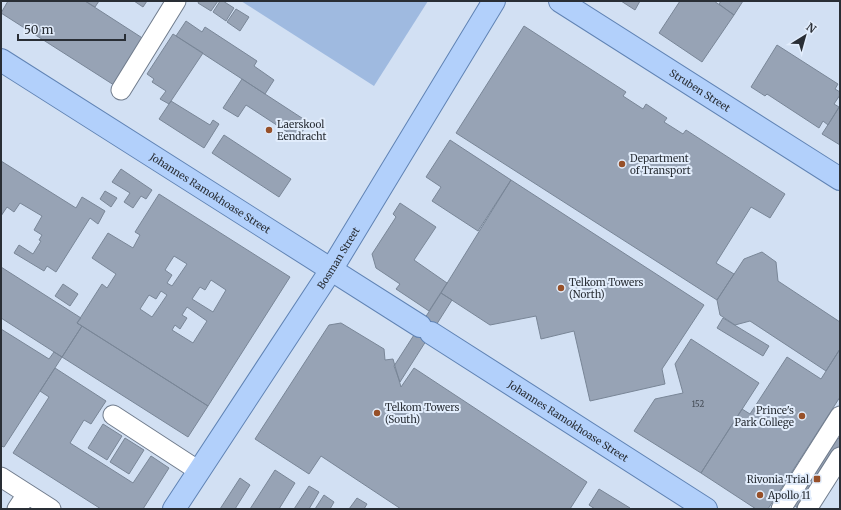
<svg xmlns="http://www.w3.org/2000/svg" width="841" height="510" font-family="Merriweather,serif">
<style>
.green{fill:#9fbae0}
.building{fill:#97a3b5;stroke:#798697;fill-rule:evenodd}
.lines{fill:none;stroke-linecap:round;stroke-linejoin:round}
.minor-casing{stroke:#707c8d;stroke-width:21}
.major-casing{stroke:#6083b4;stroke-width:24}
.minor{stroke:#fff;stroke-width:19}
.major{stroke:#b2d0fb;stroke-width:22}
.poi-dot{fill:#975029;stroke:#e2edfc;stroke-width:1.5}
.labels{text-anchor:middle;dominant-baseline:central;stroke-width:4;stroke-linejoin:round;paint-order:stroke}
.number-label{font-size:8px;fill:#444b55}
.street-label{font-size:10px;fill:#292e35;stroke:#e2edfc}
.poi-label{font-size:10px;fill:#292e35;stroke:#e2edfc;text-anchor:start}
</style>
<rect width="100%" height="100%" fill="#d2e0f3"/>
<!-- green -->
<path class="green" d="M241 1H428L374 86Z"/>
<!-- building -->
<path class="building" d="M8 1H85L147 41 117 87 1 13Z
M85 1H99L95 7Z
M134 1H147L143 7Z
M199 1H218L211 11 198 3Z
M220 1H223L234 8 226 21 213 12Z
M621 1H640L635 10Z
M680 1H714L734 15 702 62 659 33Z
M721 1H743L734 15 719 4Z
M236 9 249 17 240 31 227 22Z
M186 21 202 32 205 27 257 61 254 66 274 80 265 94 176 36Z
M524 26 626 92 623 96 643 109 646 104 667 118 664 122 683 134 686 130 785 194 770 218 751 207 716 263 734 274 717 300 456 133Z
M173 34 203 53 169 104 160 99 166 91 152 82 154 79 147 74Z
M777 45 838 84 835 89 840 92V95L834 104 839 107 828 125 823 121 819 128 767 94 765 96 751 87Z
M242 79 308 122 298 139 246 105 238 117 223 108Z
M171 101 210 125 213 120 219 124 204 148 159 119Z
M840 106V145L822 134Z
M224 135 291 179 279 197 212 153Z
M450 140 511 180 478 231 432 201 441 187 426 177Z
M1 161 76 208 82 197 105 211 98 224 90 218 56 272 47 266 44 271 14 253 19 245 33 254 41 241 39 240 42 235 34 230 42 216 20 203 14 212 7 207 1 216Z
M121 169 152 190 146 199 141 196 133 208 124 202 130 193 112 182Z
M511 180 704 305 662 369 665 384 590 401 574 331 541 339 536 316 490 325 441 293Z
M105 191 117 198 111 207 100 199Z
M159 194 290 277 208 406 77 323 102 284 107 288 116 274 92 258 108 233 133 248 140 235 135 232ZM174 256 187 264 172 286 167 283 172 275 165 270ZM211 280 226 290 213 312 192 299 200 287 205 290ZM161 291 167 295 152 317 140 309 149 295 156 299ZM187 307 207 321 193 343 172 330 175 325 180 329 187 318 182 315Z
M400 203 436 227 414 260 447 283 429 311 396 289 400 284 376 268 372 254 396 217 393 214Z
M762 252 776 262 778 281 840 322V349L826 371 750 321 735 325 720 315 717 300 744 259Z
M1 267 81 318 77 323 82 326 62 357 1 318Z
M63 284 78 294 70 306 55 296Z
M441 293 452 300 400 382 394 366Z
M723 318 769 346 763 356 717 328Z
M341 323 384 349 385 360 393 359 401 387 414 368 587 482 570 509H401L321 456 309 474 255 439 329 325Z
M82 326 208 406 188 437 62 357Z
M1 329 49 359 54 352 62 357 4 447 1 446Z
M691 339 759 383 701 473 634 431 655 399 683 393 675 364Z
M840 349V397L768 509H756L701 473 742 409 750 414 787 357 821 379Z
M55 368 106 401 91 424 84 420 70 443 133 483 151 456 169 468 143 509H101L13 453 49 397 40 391Z
M103 424 122 436 107 460 88 448Z
M125 438 144 450 129 474 110 462Z
M838 438 840 440V453L799 509 794 505Z
M275 470 295 483 279 509H250Z
M240 478 250 485 235 509H220Z
M309 486 319 492 309 509H294Z
M599 489 630 508V509H595L589 505Z
M324 495 334 502 330 509H315Z
M357 498 367 504 364 509H349Z"/>
<g class="lines">
<!-- minor casing -->
<g class="minor-casing">
<path id="minor" d="M121 90 176 1
M113 415 199 471
M1 477 51 509
M17 509 27 494
M781 509 840 416
M807 509 840 457"/>
</g>
<!-- major casing -->
<g class="major-casing">
<g id="major">
<path id="s1" d="M560 1 840 179"/>
<path id="s2" d="M1 60 420 326"/>
<path id="s3" d="M431 333 706 509"/>
<path id="s4" d="M174 509 331 270 494 1"/>
</g>
</g>
<!-- minor -->
<use href="#minor" class="minor"/>
<!-- major -->
<use href="#major" class="major"/>
</g>
<!-- markers -->
<g class="poi-dot">
<circle cx="269" cy="130" r="4"/>
<circle cx="622" cy="164" r="4"/>
<circle cx="561" cy="288" r="4"/>
<circle cx="377" cy="413" r="4"/>
<circle cx="802" cy="416" r="4"/>
<rect x="813" y="475" width="8" height="8" rx="2"/>
<circle cx="760" cy="495" r="4"/>
</g>
<g class="labels">
<!-- number labels -->
<g class="number-label">
<text x="698" y="404">152</text>
</g>
<!-- street labels -->
<g class="street-label">
<text stroke="none"><textPath href="#s1" startOffset="166">Struben Street</textPath></text>
<text stroke="none"><textPath href="#s2" startOffset="248">Johannes Ramokhoase Street</textPath></text>
<text stroke="none"><textPath href="#s4" startOffset="300">Bosman Street</textPath></text>
<text stroke="none"><textPath href="#s3" startOffset="163">Johannes Ramokhoase Street</textPath></text>
</g>
<!-- poi labels -->
<g class="poi-label">
<text x="277" y="124">Laerskool<tspan x="277" dy="12">Eendracht</tspan></text>
<text x="630" y="158">Department<tspan x="630" dy="12">of Transport</tspan></text>
<text x="569" y="282">Telkom Towers<tspan x="569" dy="12">(North)</tspan></text>
<text x="385" y="407">Telkom Towers<tspan x="385" dy="12">(South)</tspan></text>
<text x="794" y="410" text-anchor="end">Prince's<tspan x="794" dy="12">Park College</tspan></text>
<text x="809" y="479" text-anchor="end">Rivonia Trial</text>
<text x="768" y="495">Apollo 11</text>
</g>
</g>
<!-- border -->
<rect width="841" height="510" fill="none" stroke="#292e35" stroke-width="4"/>
<!-- north arrow -->
<g transform="translate(805 36) rotate(37)" stroke="#e2edfc" stroke-width="3" paint-order="stroke">
<path d="M0-3L7 15L0 10L-7 15Z" fill="#292e35"/>
<text y="-6" font-size="11" font-weight="bold" text-anchor="middle" fill="#292e35">N</text>
</g>
<!-- scale -->
<path d="M18 34v6h107v-6" fill="none" stroke="#292e35" stroke-width="2"/>
<text x="24" y="34" font-size="12" fill="#292e35" stroke="#e2edfc" stroke-width="3" paint-order="stroke">50 m</text>
</svg>
